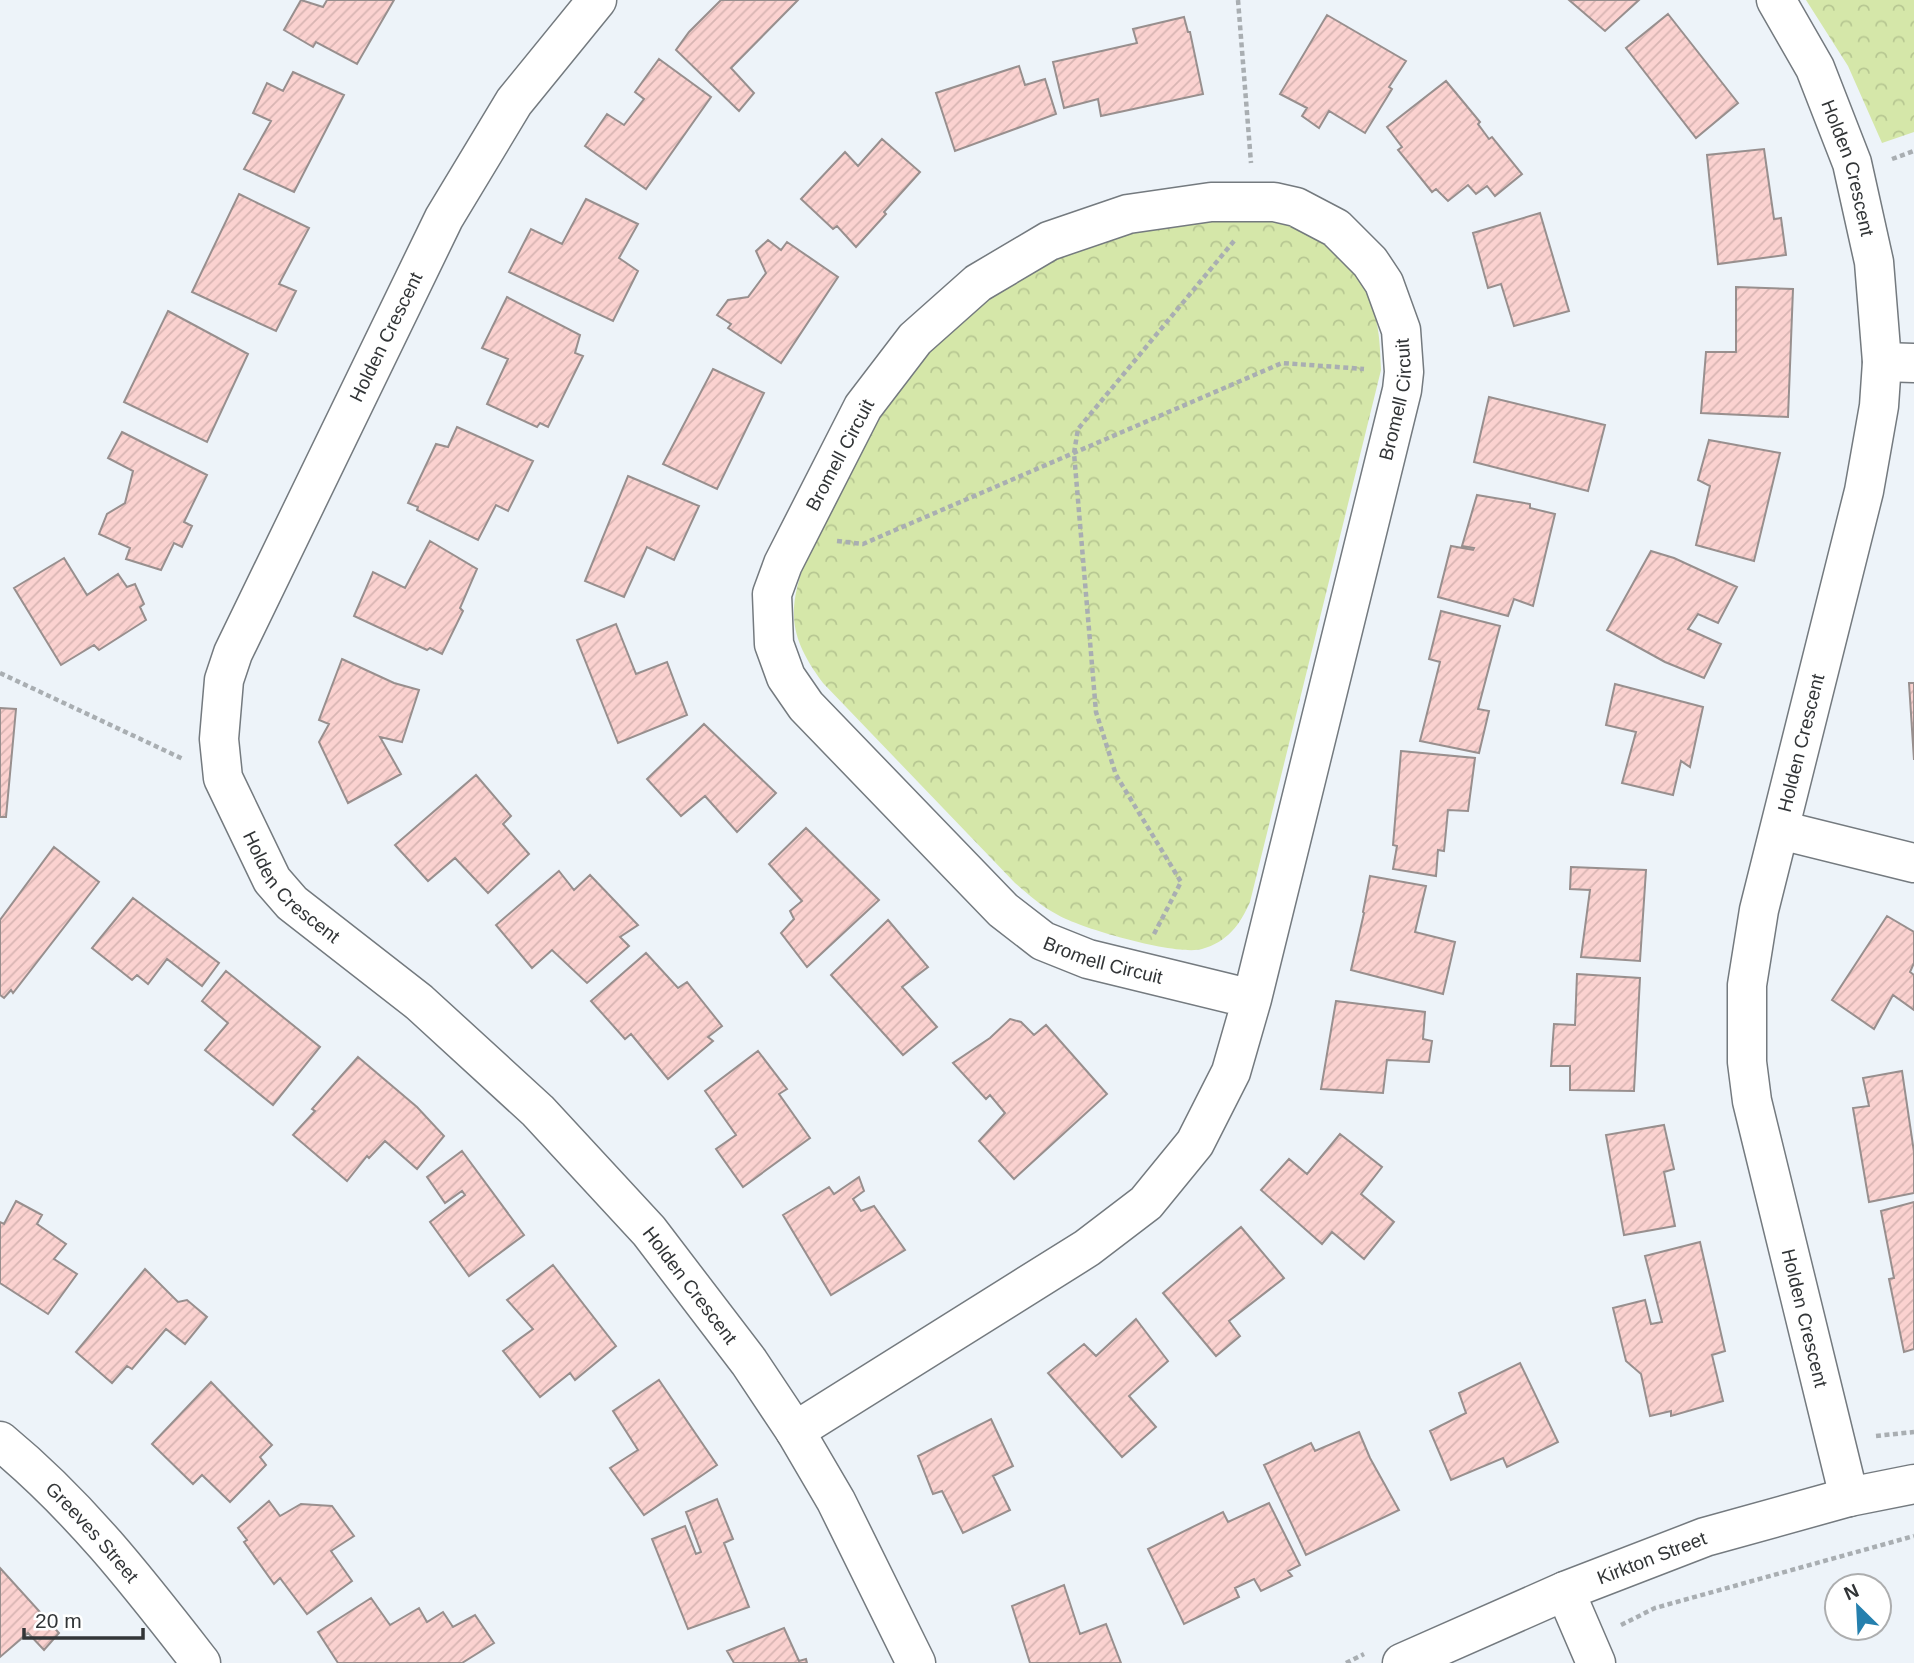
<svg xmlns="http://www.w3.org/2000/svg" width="1914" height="1663" font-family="Helvetica,sans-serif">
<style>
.park{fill:url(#park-crowns)}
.building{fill:url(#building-hatch);stroke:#988f8e;stroke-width:2}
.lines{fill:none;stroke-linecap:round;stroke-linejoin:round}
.minor-casing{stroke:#747a7f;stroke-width:41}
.path{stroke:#a9aeb2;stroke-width:4.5;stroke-dasharray:5 3.5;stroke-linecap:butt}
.minor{stroke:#fff;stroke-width:38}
.labels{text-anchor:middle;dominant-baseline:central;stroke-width:5;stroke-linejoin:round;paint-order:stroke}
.street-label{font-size:19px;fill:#323537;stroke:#fff}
</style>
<defs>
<pattern id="park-crowns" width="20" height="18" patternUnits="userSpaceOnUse" patternTransform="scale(1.75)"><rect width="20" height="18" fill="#d5e7a9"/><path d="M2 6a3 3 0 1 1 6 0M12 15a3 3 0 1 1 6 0" fill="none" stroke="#b7c792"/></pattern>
<pattern id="building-hatch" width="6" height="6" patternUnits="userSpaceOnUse" patternTransform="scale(1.75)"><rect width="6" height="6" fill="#fbd2d0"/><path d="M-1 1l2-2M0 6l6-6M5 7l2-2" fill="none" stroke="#d8b5b3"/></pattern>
</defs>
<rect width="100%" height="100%" fill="#edf3f9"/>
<!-- park -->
<path class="park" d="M1806 0H1914V132L1882 143 1848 66Z
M1185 218C1214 219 1247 216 1276 220 1318 227 1363 271 1374 312 1380 331 1380 351 1381 370L1250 902C1240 925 1227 942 1202 949 1177 956 1082 929 1058 915 1042 907 1029 895 1015 883L823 683C788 636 787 610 807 556L896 385 981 299 1049 257Z"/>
<!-- building -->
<path class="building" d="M301 0 323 7 327 0H394L357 64 316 42 313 47 284 30Z
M721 0H798L731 68 754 93 739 111 676 50 689 32Z
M1569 0H1639L1605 31Z
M1668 14 1738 103 1696 138 1626 48Z
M1327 15 1406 61 1389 87 1392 89 1365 133 1329 111 1319 128 1302 116 1307 108 1280 94Z
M1184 17 1188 32H1190L1203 94 1101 116 1098 99 1064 108 1053 62 1137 43 1133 29Z
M659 59 711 97 646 189 585 146 607 114 624 125 644 99 635 92Z
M1019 66 1025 85 1045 79 1056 114 955 151 936 93Z
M293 72 344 95 294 192 244 169 271 121 253 113 267 83 283 91Z
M1446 81 1480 122 1478 124 1489 139 1492 137 1522 174 1495 196 1487 186 1476 194 1468 185 1448 201 1436 189 1432 192 1398 150 1402 147 1387 127Z
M882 139 920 172 884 212 886 214 856 247 837 226 833 229 801 199 845 152 858 166Z
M1764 149 1774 219 1781 218 1786 255 1718 264 1707 155Z
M239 194 309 228 279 284 296 291 276 331 192 292Z
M586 199 638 224 619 258 638 271 613 321 509 272 531 229 562 244Z
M1540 213 1569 311 1514 326 1501 284 1488 288 1473 233Z
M768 240 781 250 787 242 838 277 781 363 728 328 731 324 717 315 728 300 748 297 766 273 756 251Z
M1736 287 1793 289 1788 417 1701 413 1706 352H1736Z
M507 297 580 335 575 353 583 356 548 427 540 423 537 427 487 404 508 359 482 348Z
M168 311 248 354 207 442 124 402Z
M713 369 764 393 717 489 663 464Z
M1489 397 1605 425 1588 491 1474 462Z
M457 427 533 461 508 511 496 505 478 540 417 510 418 507 408 503 436 444 448 447Z
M122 432 207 475 184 522 192 526 182 547 174 543 161 570 126 559 130 548 99 534 107 514 125 503 133 471 108 458Z
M1709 440 1780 453 1754 561 1696 545 1710 486 1698 480Z
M628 476 699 506 674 560 647 547 624 597 585 581Z
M1477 495 1530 504V508L1555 514 1533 606 1514 599 1508 616 1438 597 1451 546 1473 550 1474 548 1462 546Z
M430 541 477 569 460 608 463 611 442 654 430 648 427 650 354 616 373 572 405 588Z
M1651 551 1674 558 1737 587 1718 623 1698 614 1688 629 1721 644 1704 678 1665 662 1607 630Z
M64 558 87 595 118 574 127 587 135 584 144 604 140 607 146 620 99 650 94 645 61 665 14 588Z
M1441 611 1500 626 1478 709 1489 711 1479 753 1420 741 1440 662 1429 659Z
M616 624 636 674 667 662 687 715 618 743 577 640Z
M342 659 394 683 419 690 402 742 380 737 401 774 348 803 319 742 329 724 319 720Z
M1909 683H1914V760Z
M1615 684 1703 707 1690 767 1681 761 1673 795 1622 783 1636 732 1606 725Z
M0 708 16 709 6 817H0Z
M704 724 776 793 737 832 705 796 681 816 647 779Z
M1401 751 1475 758 1468 811 1448 810 1444 851 1438 850 1436 876 1393 869 1397 846 1393 845Z
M476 775 511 816 503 824 529 854 488 893 455 858 428 881 395 845Z
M806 828 879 900 807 967 781 933 794 919 790 911 802 901 769 864Z
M54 847 99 882 13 993 11 990 4 998 0 995V920Z
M1571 867 1646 870 1640 961 1581 957 1590 890 1570 889Z
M559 871 574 890 590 875 638 925 620 937 629 946 587 983 552 950 532 968 496 925Z
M1370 876 1426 886 1415 932 1455 942 1443 994 1351 970 1364 913 1363 912Z
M133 898 219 963 202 986 167 959 148 984 137 975 132 980 92 948Z
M1887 916 1914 932V963L1910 972 1914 975V1010L1893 995 1874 1029 1832 1000Z
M888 920 928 967 902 987 937 1027 903 1055 831 975Z
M646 953 678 988 687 982 722 1026 708 1037 713 1041 668 1079 631 1034 625 1039 591 1001Z
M226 971 320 1047 273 1105 205 1050 228 1023 202 1001Z
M1577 974 1640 978 1634 1091 1570 1090V1066H1551L1554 1024 1575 1025Z
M1336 1001 1425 1012 1423 1039 1432 1041 1429 1062 1387 1060 1383 1093 1321 1089Z
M1010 1019 1021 1022 1034 1035 1046 1025 1107 1094 1014 1179 979 1141 1005 1113 990 1095 986 1099 953 1063 990 1038Z
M758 1051 787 1089 779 1094 810 1138 743 1187 716 1149 736 1135 705 1091Z
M358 1057 417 1107 444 1136 417 1169 385 1141 369 1158 367 1156 347 1181 293 1135 315 1111 312 1109Z
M1902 1071 1914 1152V1193L1869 1202 1853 1108 1869 1106 1863 1078Z
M1664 1125 1674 1169 1664 1172 1675 1226 1624 1235 1606 1135Z
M1340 1134 1382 1167 1361 1194 1394 1222 1364 1259 1332 1232 1322 1244 1261 1190 1289 1159 1307 1174Z
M462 1151 524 1235 469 1276 430 1222 465 1195 462 1191 445 1203 427 1177Z
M859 1177 864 1191 853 1199 861 1211 874 1206 905 1250 831 1295 783 1215 829 1187 834 1194Z
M16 1201 42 1215 37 1224 66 1244 54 1259 77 1274 48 1314 0 1283V1222L4 1224Z
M1914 1202V1349L1904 1352 1889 1279 1894 1278 1881 1211Z
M1241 1227 1284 1278 1229 1321 1240 1336 1216 1356 1163 1293Z
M1700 1242 1725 1351 1712 1355 1723 1401 1671 1416V1411L1650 1416 1641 1374 1626 1361 1613 1308 1645 1300 1651 1324 1662 1322 1645 1256Z
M553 1265 616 1346 575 1380 570 1373 540 1397 503 1351 533 1329 507 1300Z
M145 1269 178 1302 187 1300 207 1317 185 1344 166 1329 132 1369 127 1366 112 1383 76 1352Z
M1136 1319 1168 1361 1129 1396 1156 1427 1122 1457 1048 1373 1084 1344 1096 1356Z
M1520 1363 1558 1442 1507 1467 1503 1458 1451 1480 1430 1431 1466 1413 1459 1393Z
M659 1380 717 1465 644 1515 610 1468 638 1450 613 1411Z
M211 1382 272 1445 260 1457 266 1465 230 1502 202 1475 193 1484 152 1444Z
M991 1419 1013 1466 993 1476 1010 1510 963 1533 942 1491 933 1494 918 1456Z
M1359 1432 1370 1458 1399 1510 1306 1555 1264 1465 1311 1443 1315 1451Z
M717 1499 733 1539 724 1543 749 1607 688 1629 652 1539 685 1526 696 1554 701 1552 686 1512Z
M269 1501 280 1516 301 1504 332 1506 354 1536 331 1551 352 1581 307 1614 280 1578 274 1584 244 1542 247 1540 238 1528Z
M1269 1503 1300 1565 1288 1571 1292 1576 1261 1591 1254 1579 1235 1588 1239 1597 1184 1624 1148 1549 1223 1512 1228 1522Z
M0 1568 59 1633 44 1650 28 1633 0 1657Z
M1064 1585 1080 1634 1106 1624 1121 1663H1030L1012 1606Z
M371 1598 390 1625 419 1608 427 1622 443 1612 453 1627 475 1615 494 1643 462 1663H338L318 1632Z
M784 1628 799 1661 806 1659 807 1663H734L727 1651Z"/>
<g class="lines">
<!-- minor casing -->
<g class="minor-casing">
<g id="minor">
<path id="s1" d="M597 0 514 102 444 218 233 653 224 680 219 739 223 778 272 880 292 903 419 1002 538 1111 649 1231 749 1362 795 1431 836 1501 916 1663"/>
<path id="s2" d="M1776 0 1815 68 1852 163 1874 262 1882 362 1879 406 1864 491 1759 910 1747 985V1062L1752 1101 1849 1497"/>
<path d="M1882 362 1914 363"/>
<path d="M1780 830 1914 863"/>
<path id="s3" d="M795 1431 1087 1248 1146 1203 1195 1143 1231 1072 1252 999 1402 390 1404 372 1401 330 1384 283 1370 262 1336 228 1296 207 1274 202H1211L1128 214 1049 241 978 283 915 339 863 407 783 564 772 594 774 644 786 677 806 706 1003 910 1043 941 1088 959 1252 999"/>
<path id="s4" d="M0 1441C80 1507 138 1582 201 1663"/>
<path d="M1565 1591 1596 1663"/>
<path id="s5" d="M1402 1663 1565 1591 1705 1537 1849 1497 1914 1484"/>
</g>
</g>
<!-- path -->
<path class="path" d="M1238 0 1251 163
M1892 159 1914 151
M837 541 863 544 1282 363 1364 369
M0 673 183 759
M1154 934 1181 882 1116 775 1096 712 1074 453 1078 429 1234 241
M1876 1436 1914 1432
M1621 1625 1655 1608 1914 1536
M1346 1663 1364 1654"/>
<!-- minor -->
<use href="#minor" class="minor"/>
</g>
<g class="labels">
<!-- street labels -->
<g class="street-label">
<text stroke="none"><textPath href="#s2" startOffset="184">Holden Crescent</textPath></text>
<text transform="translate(386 337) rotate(-64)">Holden Crescent</text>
<text stroke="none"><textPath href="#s3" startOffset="1269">Bromell Circuit</textPath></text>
<text transform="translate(840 455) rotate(-62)">Bromell Circuit</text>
<text transform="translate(1801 743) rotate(-76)">Holden Crescent</text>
<text stroke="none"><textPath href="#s1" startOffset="1008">Holden Crescent</textPath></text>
<text stroke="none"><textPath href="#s3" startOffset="2739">Bromell Circuit</textPath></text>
<text stroke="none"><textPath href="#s1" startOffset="1575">Holden Crescent</textPath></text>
<text stroke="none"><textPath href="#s2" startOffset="1360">Holden Crescent</textPath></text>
<text stroke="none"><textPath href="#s4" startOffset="130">Greeves Street</textPath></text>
<text stroke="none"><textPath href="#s5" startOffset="271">Kirkton Street</textPath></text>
</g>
</g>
<!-- north arrow -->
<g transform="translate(1858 1607) rotate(336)"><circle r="33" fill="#ffffff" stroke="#adaeaf" stroke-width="2"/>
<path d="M0-5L12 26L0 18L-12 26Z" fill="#2580ae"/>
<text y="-10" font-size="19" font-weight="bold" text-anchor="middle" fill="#323537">N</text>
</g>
<!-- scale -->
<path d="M24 1628v10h119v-10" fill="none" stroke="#323537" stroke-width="3.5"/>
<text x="35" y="1628" font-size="21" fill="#323537" stroke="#ffffff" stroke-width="5" paint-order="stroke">20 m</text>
</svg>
